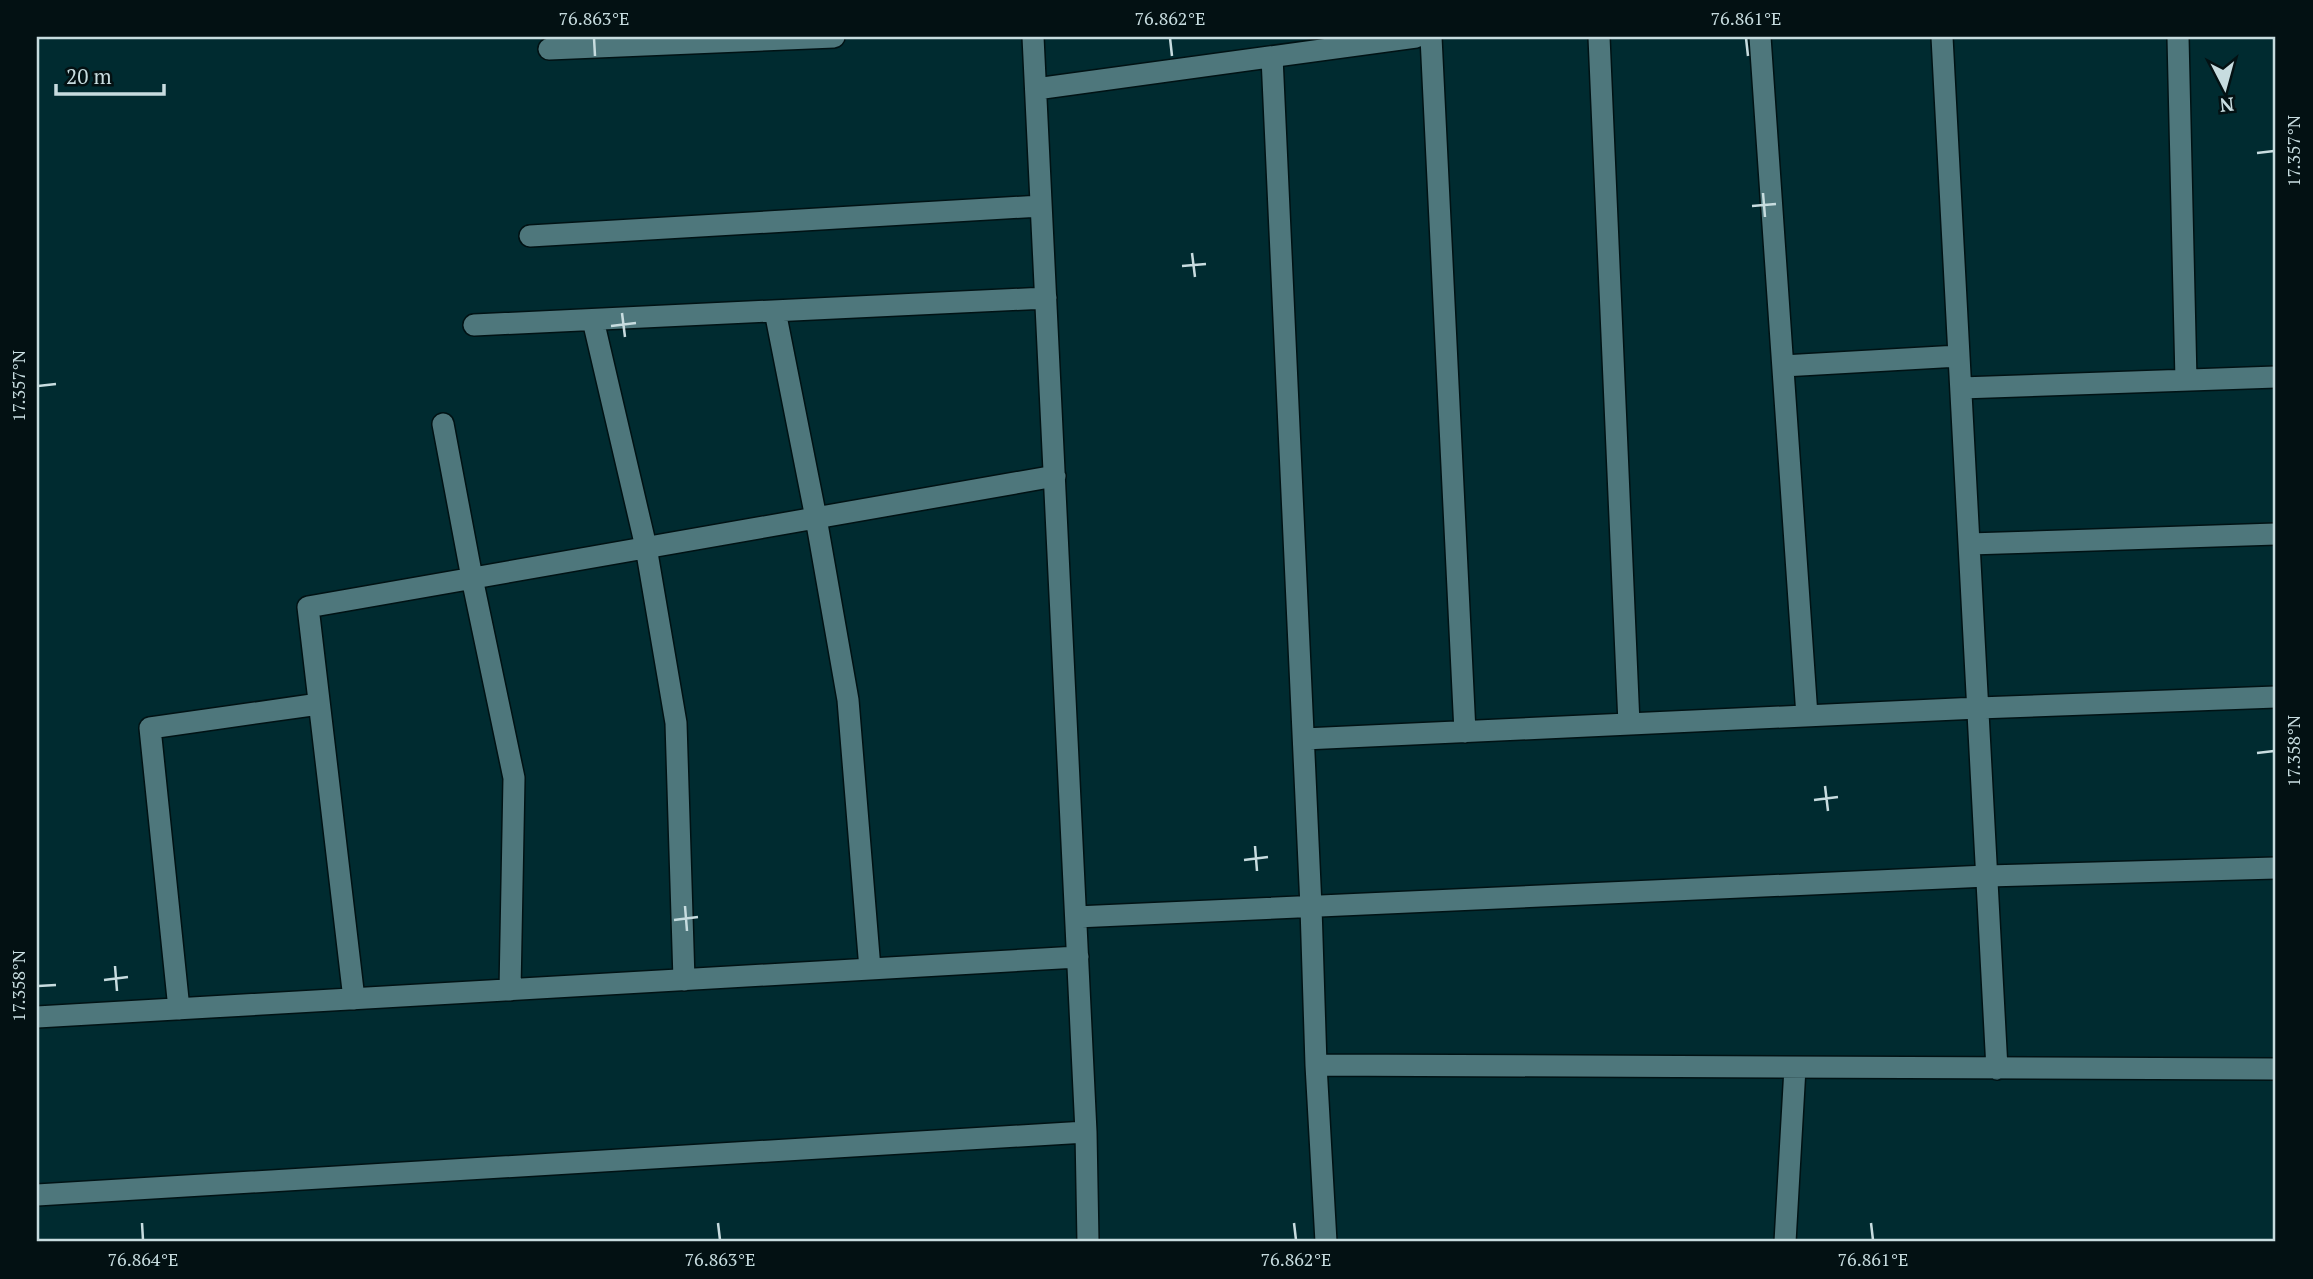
<svg xmlns="http://www.w3.org/2000/svg" width="2313" height="1279" font-family="'PT Serif',serif">
<style>
.lines{fill:none;stroke-linecap:round;stroke-linejoin:round}
.minor-casing{stroke:#001214;stroke-width:24}
.minor{stroke:#4e777c;stroke-width:21}
.ticks{fill:none;stroke:#c7dcdf;stroke-width:2.5}
.neatline{fill:none;stroke:#c7dcdf;stroke-width:2.5}
.ticks-label{font-size:18px;text-anchor:middle;fill:#c7dcdf}
</style>
<rect width="100%" height="100%" fill="#002b30"/>
<g class="lines">
<!-- minor casing -->
<g class="minor-casing">
<path id="minor" d="M1033 37 1086 1132 1088 1242
M1431 37 1465 732
M1599 37 1629 724
M1760 37 1807 716
M1942 37 1997 1069
M2178 37 2186 380
M549 49 834 37
M1272 57 1311 907 1316 1065 2276 1069
M1036 89 1416 37
M530 236 1041 206
M775 311 816 518 848 700 870 969
M593 320 646 547 676 723 684 980
M474 325 1046 298
M1783 366 1959 356
M1961 388 2276 377
M443 424 472 578 514 778 510 990
M1969 544 2276 534
M1304 739 1978 708 2276 697
M1076 917 1987 876 2276 868
M354 999 308 607 1055 476
M179 1009 150 728 319 704
M37 1017 1078 957
M1316 1065 1326 1242
M37 1195 1086 1132
M1785 1242 1795 1068"/>
</g>
<!-- minor -->
<use href="#minor" class="minor"/>
</g>
<!-- ticks -->
<path class="ticks" d="M594 38 595 56M1170 38 1172 56M1746 38 1748 56M2257 153 2274 151M1763 193 1765 217M1752 206 1776 204M1192 253 1195 277M1182 266 1206 264M622 313 625 337M611 326 636 323M38 386 56 384M2257 753 2274 751M1825 786 1828 811M1814 800 1838 797M1255 846 1257 871M1244 860 1268 857M685 906 687 931M674 920 698 917M115 966 117 991M104 980 128 977M38 986 56 985M142 1223 143 1240M718 1223 720 1240M1294 1223 1296 1240M1871 1223 1873 1240"/>
<!-- border -->
<rect width="2313" height="1279" fill="none" stroke="#031113" stroke-width="77"/>
<!-- north arrow -->
<g transform="translate(2225 88) rotate(174)" stroke="#031113" stroke-width="5" paint-order="stroke">
<path d="M0-5L12 26L0 18L-12 26Z" fill="#c7dcdf"/>
<text y="-10" font-size="19" font-weight="bold" text-anchor="middle" fill="#c7dcdf">N</text>
</g>
<!-- scale -->
<path d="M56 84v10h108v-10" fill="none" stroke="#c7dcdf" stroke-width="3.5"/>
<text x="66" y="84" font-size="21" fill="#c7dcdf" stroke="#031113" stroke-width="5" paint-order="stroke">20 m</text>
<rect x="38" y="38" width="2236" height="1202" class="neatline"/>
<g class="ticks-label">
<text x="594" y="25">76.863°E</text>
<text x="1170" y="25">76.862°E</text>
<text x="1746" y="25">76.861°E</text>
<text transform="translate(2294 151) rotate(-90)" y="6">17.357°N</text>
<text transform="translate(19 386) rotate(-90)" y="6">17.357°N</text>
<text transform="translate(2294 751) rotate(-90)" y="6">17.358°N</text>
<text transform="translate(19 986) rotate(-90)" y="6">17.358°N</text>
<text x="143" y="1266">76.864°E</text>
<text x="720" y="1266">76.863°E</text>
<text x="1296" y="1266">76.862°E</text>
<text x="1873" y="1266">76.861°E</text>
</g>
</svg>
